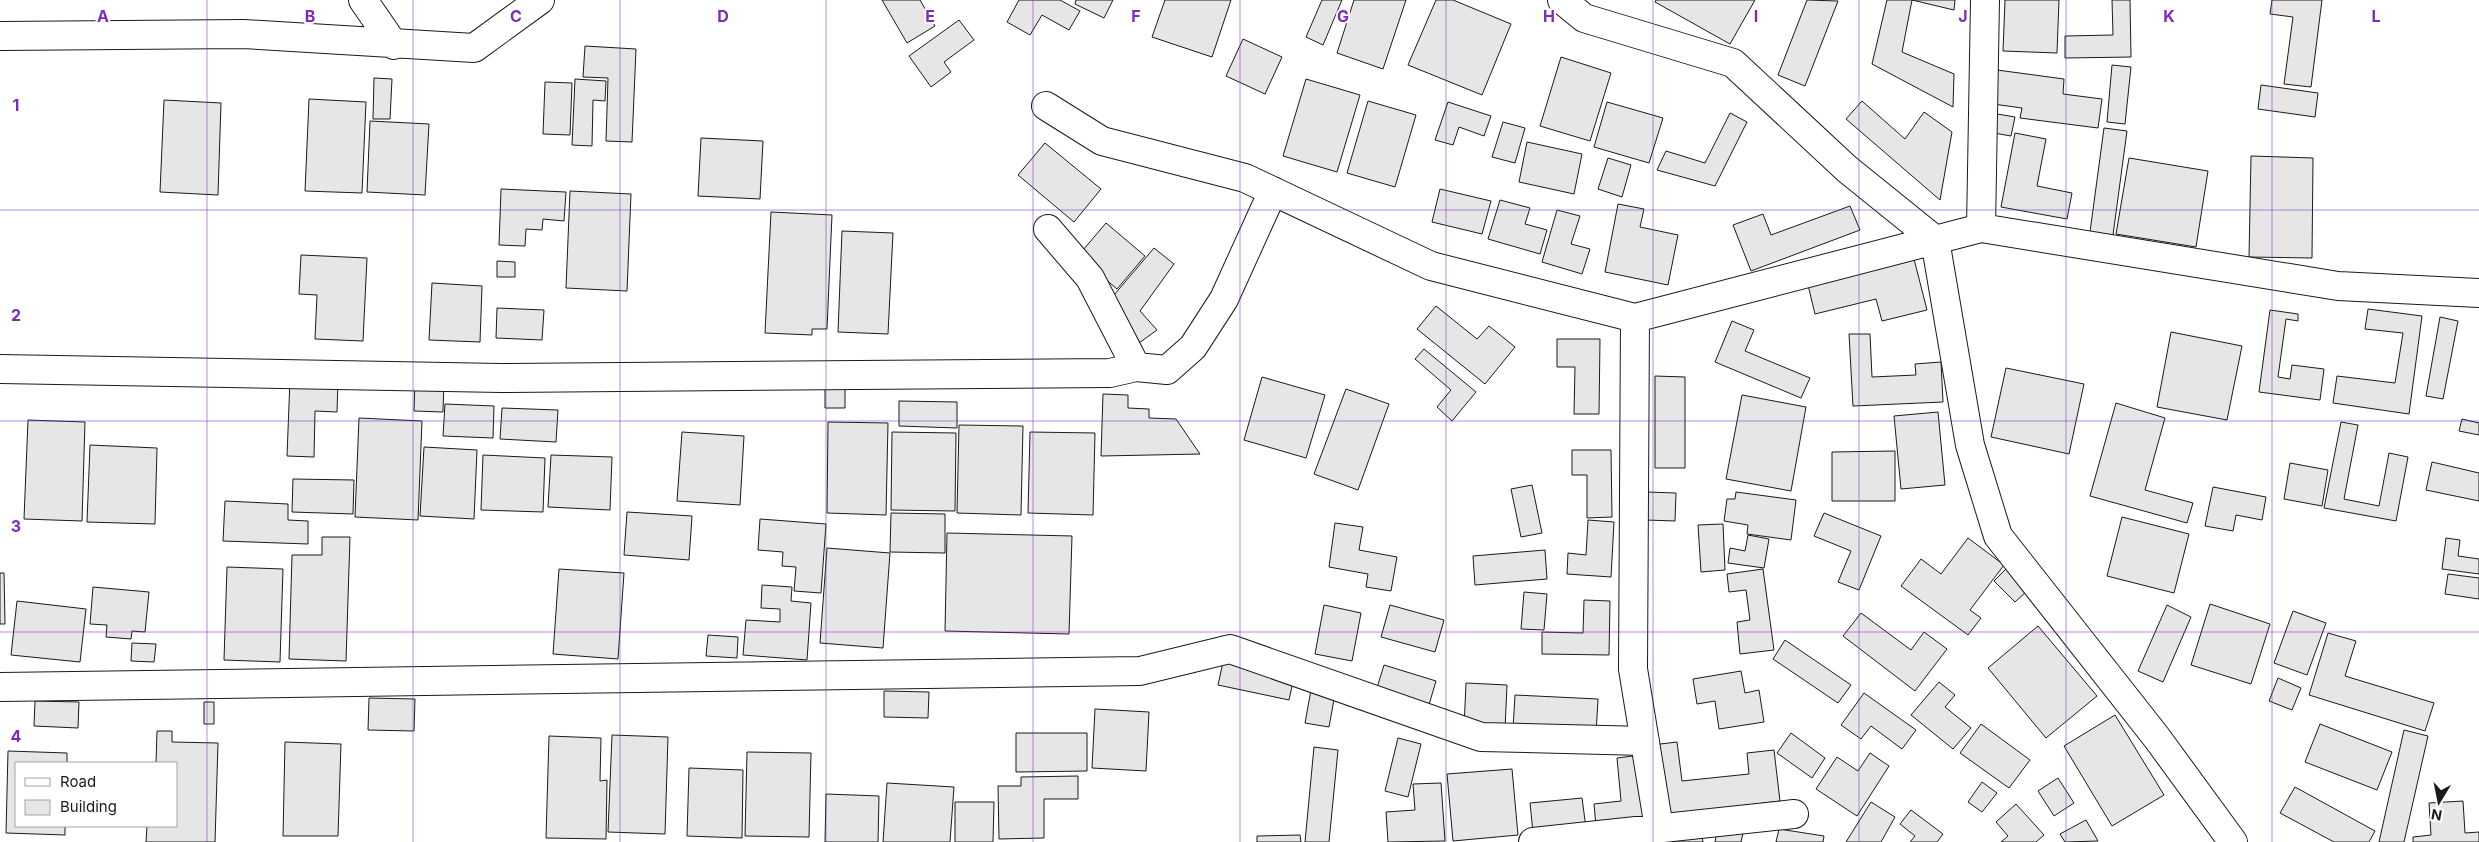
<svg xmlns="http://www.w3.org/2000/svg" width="2479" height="842" font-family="Inter,sans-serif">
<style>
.building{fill:#e6e6e6;stroke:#1a1a1a}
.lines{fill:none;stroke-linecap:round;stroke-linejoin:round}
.minor-casing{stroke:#1a1a1a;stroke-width:30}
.minor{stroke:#fff;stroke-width:28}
.grid{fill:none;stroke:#7b2cbf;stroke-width:1;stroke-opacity:0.55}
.grid-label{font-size:16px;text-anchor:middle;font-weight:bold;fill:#7b2cbf;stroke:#fff;stroke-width:4;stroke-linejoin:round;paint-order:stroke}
</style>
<rect width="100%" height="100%" fill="#fff"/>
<!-- building -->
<path class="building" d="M882 0H920L935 26 907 43Z
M1019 0H1060L1080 11 1069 30 1042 15 1030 35 1007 22Z
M1076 0H1113L1104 18 1075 4Z
M1165 0H1231L1212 57 1152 37Z
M1322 0H1342L1323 45 1306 37Z
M1354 0H1406L1383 69 1337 53Z
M1436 0H1453L1511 24 1482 95 1408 65Z
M1656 0H1755L1730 44 1655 2Z
M1807 0 1838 1 1805 86 1778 75Z
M1887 0H1955L1954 10 1912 0 1902 52 1954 74 1953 107 1872 64Z
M2005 0H2059L2057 53 2003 51Z
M2112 0H2130L2131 57 2065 58V36L2113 35Z
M2272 0H2322L2311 87 2284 84 2293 17 2270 14Z
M959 20 974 40 944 62 951 72 931 87 909 56Z
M1243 39 1282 57 1265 94 1226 76Z
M585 46 636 49 632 142 606 141 608 78 583 77Z
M1561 57 1611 73 1590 141 1540 126Z
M2112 65 2131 67 2125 124 2107 122Z
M1997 70 2064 79 2063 94 2102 99 2098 128 2020 118 2022 108 1993 104Z
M374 78 392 79 390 119H373Z
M575 79 606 81 605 101 593 100 592 146 572 145Z
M1306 79 1360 95 1337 172 1283 156Z
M545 82 572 83 570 135 543 134Z
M2261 85 2318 93 2315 117 2258 109Z
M309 99 366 102 362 193 305 191Z
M164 100 221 103 218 195 160 192Z
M1368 101 1416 115 1395 187 1347 173Z
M1862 101 1905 139 1924 112 1952 132 1940 200 1846 119Z
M1448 102 1491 116 1484 136 1459 127 1453 145 1435 140Z
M1607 102 1663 118 1649 163 1594 147Z
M1730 113 1747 122 1715 186 1657 170 1666 151 1705 163Z
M1991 113 2015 117 2011 136 1988 132Z
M370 121 429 124 425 195 367 192Z
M1503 122 1525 128 1515 163 1492 157Z
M2104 128 2127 131 2113 235 2090 232Z
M2015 133 2046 139 2037 186 2072 193 2067 219 2001 207Z
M701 138 763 141 760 199 698 196Z
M1527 142 1582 154 1574 194 1519 182Z
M1045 143 1101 189 1074 222 1018 175Z
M2251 156 2313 158 2312 258 2249 257Z
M1608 158 1631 165 1622 197 1598 189Z
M2129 158 2208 171 2196 247 2116 234Z
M501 189 566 192 564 221 543 219 542 230 526 229 525 246 499 245Z
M1440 189 1491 201 1482 234 1432 222Z
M570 191 631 194 627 291 566 288Z
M1500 200 1530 208 1525 224 1547 230 1540 254 1488 239Z
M1618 204 1644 209 1640 227 1678 235 1668 285 1605 272Z
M1850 206 1860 230 1751 271 1733 225 1763 214 1771 235Z
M1557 210 1580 216 1571 244 1590 249 1582 274 1542 262Z
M771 212 832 215 827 329H812V335L765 333Z
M1106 223 1145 256 1117 289 1078 256Z
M842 231 893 233 888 334 838 332Z
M1154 248 1174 264 1140 311 1157 330 1139 343 1108 302Z
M301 255 367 258 363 341 315 339 317 295 299 294Z
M1914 259 1927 310 1882 321 1876 299 1815 314 1808 285Z
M497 261 515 262V277H497Z
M432 283 482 286 480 342 429 340Z
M1436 306 1477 339 1489 326 1515 347 1485 384 1417 329Z
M497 308 544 310 542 340 496 338Z
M2368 309 2422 316 2409 414 2333 403 2337 376 2395 383 2403 333 2365 329Z
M2270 310 2298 314V321L2286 319 2278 377 2290 379 2292 365 2324 369 2320 400 2259 392Z
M2440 317 2458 321 2443 399 2426 396Z
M1732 321 1754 330 1745 351 1810 378 1801 398 1715 362Z
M2171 332 2242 346 2227 420 2157 407Z
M1849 334H1870L1872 377 1916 375 1915 364 1941 362 1943 402 1853 406Z
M1557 339H1600L1599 414H1574L1575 367H1557Z
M1424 349 1476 392 1452 421 1437 407 1451 390 1415 359Z
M2006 368 2084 384 2069 454 1991 437Z
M1655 376 1685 377V468H1655Z
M1262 377 1325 395 1306 458 1244 440Z
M290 379 338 381 337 412 315 411 314 457 287 456Z
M825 379H845V408H825Z
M415 380 444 381 443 412 414 411Z
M1346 389 1389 404 1358 490 1314 474Z
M1103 394 1128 395V408L1149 409V418L1176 419 1200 454 1101 456Z
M1742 395 1806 407 1791 491 1726 479Z
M899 401 957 402V428L899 426Z
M2116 403 2165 418 2145 490 2193 503 2187 523 2090 496Z
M445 404 494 406 493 438 443 436Z
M502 408 558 410 556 442 500 439Z
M1938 412 1945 485 1901 489 1894 416Z
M359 418 422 421 418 520 355 517Z
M2462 419 2479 423V435L2459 431Z
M28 420 85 422 82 521 24 519Z
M828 422 888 423 886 515 827 513Z
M2341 422 2358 425 2344 499 2379 506 2389 453 2408 457 2396 521 2324 508Z
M959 425 1023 426 1021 515 957 513Z
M682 432 744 436 740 505 677 501Z
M892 432 956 433 955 511 891 510Z
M1030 432 1095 433 1093 515 1028 513Z
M90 445 157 448 155 524 87 522Z
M424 447 477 450 474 519 420 516Z
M1572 450H1611L1612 517 1587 518V475H1572Z
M1895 451V501H1832V452Z
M483 455 545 458 543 512 481 510Z
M551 455 612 457 610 510 548 507Z
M2432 462 2479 473V501L2426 490Z
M2290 463 2328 470 2322 506 2284 499Z
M293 479 354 480 353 514 292 512Z
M1532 485 1542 533 1521 537 1511 489Z
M2213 487 2266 497 2262 520 2236 515 2233 531 2205 526Z
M1647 492 1676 493 1675 521 1646 520Z
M1736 492 1796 500 1791 540 1747 534 1748 525 1724 521 1727 499H1735Z
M225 501 288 504V520L308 521V544L223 541Z
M627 512 692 516 689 560 624 555Z
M891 513 945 514V553L890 552Z
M1824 513 1881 536 1859 590 1838 582 1851 551 1814 536Z
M2122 517 2189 534 2174 593 2107 576Z
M760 519 826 524 821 593 794 591 796 567 782 566 783 552 758 550Z
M1588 520 1614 522 1611 577 1567 574 1568 553 1586 555Z
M1335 523 1363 527 1359 550 1397 557 1391 591 1366 587 1368 574 1329 567Z
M1723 524 1725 570 1701 572 1698 525Z
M947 533 1072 536 1069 634 945 631Z
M1748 535 1769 539 1764 568 1728 563 1730 548 1745 551Z
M322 537H350L346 661 289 659 292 555H322Z
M1968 538 2004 565 1970 610 1981 618 1968 635 1901 586 1921 559 1941 574Z
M2446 538 2460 540 2458 556 2479 559V574L2442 569Z
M827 548 890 553 883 648 820 643Z
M1545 550 1547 579 1475 585 1473 556Z
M227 567 283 569 280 662 224 660Z
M2007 568 2028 590 2015 602 1994 581Z
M559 569 624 573 618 659 553 654Z
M1763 569 1774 650 1740 654 1737 622 1750 620 1746 590 1729 592 1727 574Z
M0 573H4L5 624H0Z
M2448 574 2479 578V599L2445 594Z
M762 585 792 587 791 601 811 603 807 660 743 655 746 620 780 622V609L761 608Z
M93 587 149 592 145 632 132 631 131 639 106 637 107 625 90 624Z
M1524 592 1547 594 1544 630 1521 629Z
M1584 600 1610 601 1609 655 1542 654V632L1583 633Z
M17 601 86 609 80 662 11 655Z
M2210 604 2270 624 2251 684 2191 665Z
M1324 605 1361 613 1352 661 1315 654Z
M1390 605 1444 620 1435 652 1381 637Z
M2167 605 2191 617 2163 682 2138 671Z
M2293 611 2326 623 2307 675 2274 663Z
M1861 613 1911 650 1924 632 1947 649 1915 691 1843 636Z
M2038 626 2097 696 2046 738 1988 668Z
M2328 633 2356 641 2345 676 2434 703 2425 731 2309 695Z
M708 635 738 637 737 658 706 656Z
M1785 640 1851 685 1838 703 1773 659Z
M132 643 156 644 154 662 131 661Z
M1223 662 1294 677 1289 700 1218 685Z
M1384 665 1436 681 1428 708 1376 691Z
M1741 671 1745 693 1759 690 1764 722 1719 729 1715 701 1697 704 1693 679Z
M2278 678 2301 688 2292 710 2269 701Z
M1939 682 1955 695 1945 707 1971 728 1953 749 1911 715Z
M1466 683 1507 685 1505 729 1464 728Z
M1311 690 1335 694 1329 727 1305 723Z
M884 691 929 692 928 718 884 717Z
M1864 693 1916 730 1902 749 1871 726 1861 739 1841 725Z
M1515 695 1598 699 1596 734 1513 729Z
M369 698 415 699 414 731 368 730Z
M35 701 79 702 78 728 34 726Z
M204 702H214V724H204Z
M1095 709 1149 712 1146 771 1092 768Z
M2115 715 2164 795 2112 826 2064 746Z
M1981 724 2030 760 2009 788 1960 753Z
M2320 724 2392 752 2377 790 2305 762Z
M2404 730 2428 736 2404 842H2379Z
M157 731H172V742L218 743 215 842H146L147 826H176V763H156Z
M1016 733H1087V771L1016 772Z
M1791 733 1825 758 1812 778 1777 753Z
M612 735 668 737 665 834 608 832Z
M549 736 601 738 600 781 607 780 606 839 546 838Z
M1398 738 1421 744 1408 797 1385 791Z
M285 742 341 744 338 836H283Z
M1677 742 1682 781 1749 774 1747 753 1774 750 1780 801 1661 816 1652 745Z
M1314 747 1338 750 1329 842H1305Z
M8 751 67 753V763H16V826H65V835L6 833Z
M747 752 811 753 809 837 745 836Z
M1870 753 1889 766 1857 816 1816 789 1837 757 1858 771Z
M1641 755 1648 822 1596 826 1594 804 1621 801 1617 758Z
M689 768 743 770 742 838 687 836Z
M1512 769 1518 835 1453 841 1447 774Z
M1078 776V799H1044V838L999 839 998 786H1021V777Z
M2058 778 2074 803 2054 816 2038 791Z
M1982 782 1997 793 1982 812 1968 802Z
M887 783 954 787 950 842H883Z
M1441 783 1445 841 1388 842 1386 812 1415 810 1413 784Z
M2295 787 2375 831 2369 842H2334L2280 813Z
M826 794 879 796 878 842H825Z
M1582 798 1586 828 1533 833 1530 803Z
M2463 801 2465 833 2479 832V842H2413V837L2431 835 2429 803Z
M955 802H994L993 842H955Z
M1871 802 1895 817 1881 842H1846Z
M2016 804 2044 835 2036 842H2001L2008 836 1996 822Z
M1911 810 1943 834 1937 842H1910L1915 836 1900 824Z
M2086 820 2098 841 2065 842 2060 834Z
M1718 825 1744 829 1741 842H1715Z
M1779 829 1824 836 1823 842H1776Z
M1701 831 1703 842H1675L1674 836Z
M1300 835 1301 842H1257V836Z"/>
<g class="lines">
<!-- minor casing -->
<g class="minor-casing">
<path id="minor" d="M363 0 394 45
M1562 0 1584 18 1733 63 1847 169 1935 240 1970 445 1998 536 2157 738 2233 842
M0 36 244 34 474 48 540 0
M1046 106 1102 141 1245 178 1431 266 1635 318 1981 228 2338 286 2479 293
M1981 228 1985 0
M1048 229 1090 278 1136 367
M1635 318 1633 669 1659 828
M0 369 501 378 1110 373 1136 367 1167 370 1193 347 1224 299 1273 191
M0 687 1140 671 1230 649 1481 737 1645 741
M1533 842 1794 814"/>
</g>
<!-- minor -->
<use href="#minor" class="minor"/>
</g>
<!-- grid -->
<path class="grid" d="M207 0V842M413 0V842M620 0V842M826 0V842M1033 0V842M1240 0V842M1446 0V842M1653 0V842M1859 0V842M2066 0V842M2272 0V842M0 210H2479M0 421H2479M0 632H2479"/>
<g class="grid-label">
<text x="103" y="22">A</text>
<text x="310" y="22">B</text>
<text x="516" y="22">C</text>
<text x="723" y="22">D</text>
<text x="930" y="22">E</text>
<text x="1136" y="22">F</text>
<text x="1343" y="22">G</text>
<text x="1549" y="22">H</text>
<text x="1756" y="22">I</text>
<text x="1963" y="22">J</text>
<text x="2169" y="22">K</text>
<text x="2376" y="22">L</text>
<text x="16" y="111">1</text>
<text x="16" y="321">2</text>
<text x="16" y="532">3</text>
<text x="16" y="742">4</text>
</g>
<!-- legend -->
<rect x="15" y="762" width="162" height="65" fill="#ffffff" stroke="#a3a3a3"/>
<rect x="25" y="778" width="25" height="8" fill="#ffffff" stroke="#a3a3a3"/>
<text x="60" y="787" font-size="15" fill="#1a1a1a">Road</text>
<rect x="25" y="800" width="25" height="15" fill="#e6e6e6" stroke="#a3a3a3"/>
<text x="60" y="812" font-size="15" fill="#1a1a1a">Building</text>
<!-- north arrow -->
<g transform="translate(2439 802) rotate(190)" stroke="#ffffff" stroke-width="4" paint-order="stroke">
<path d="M0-4L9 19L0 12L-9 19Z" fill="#1a1a1a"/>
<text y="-8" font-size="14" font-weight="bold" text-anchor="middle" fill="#1a1a1a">N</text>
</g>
</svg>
